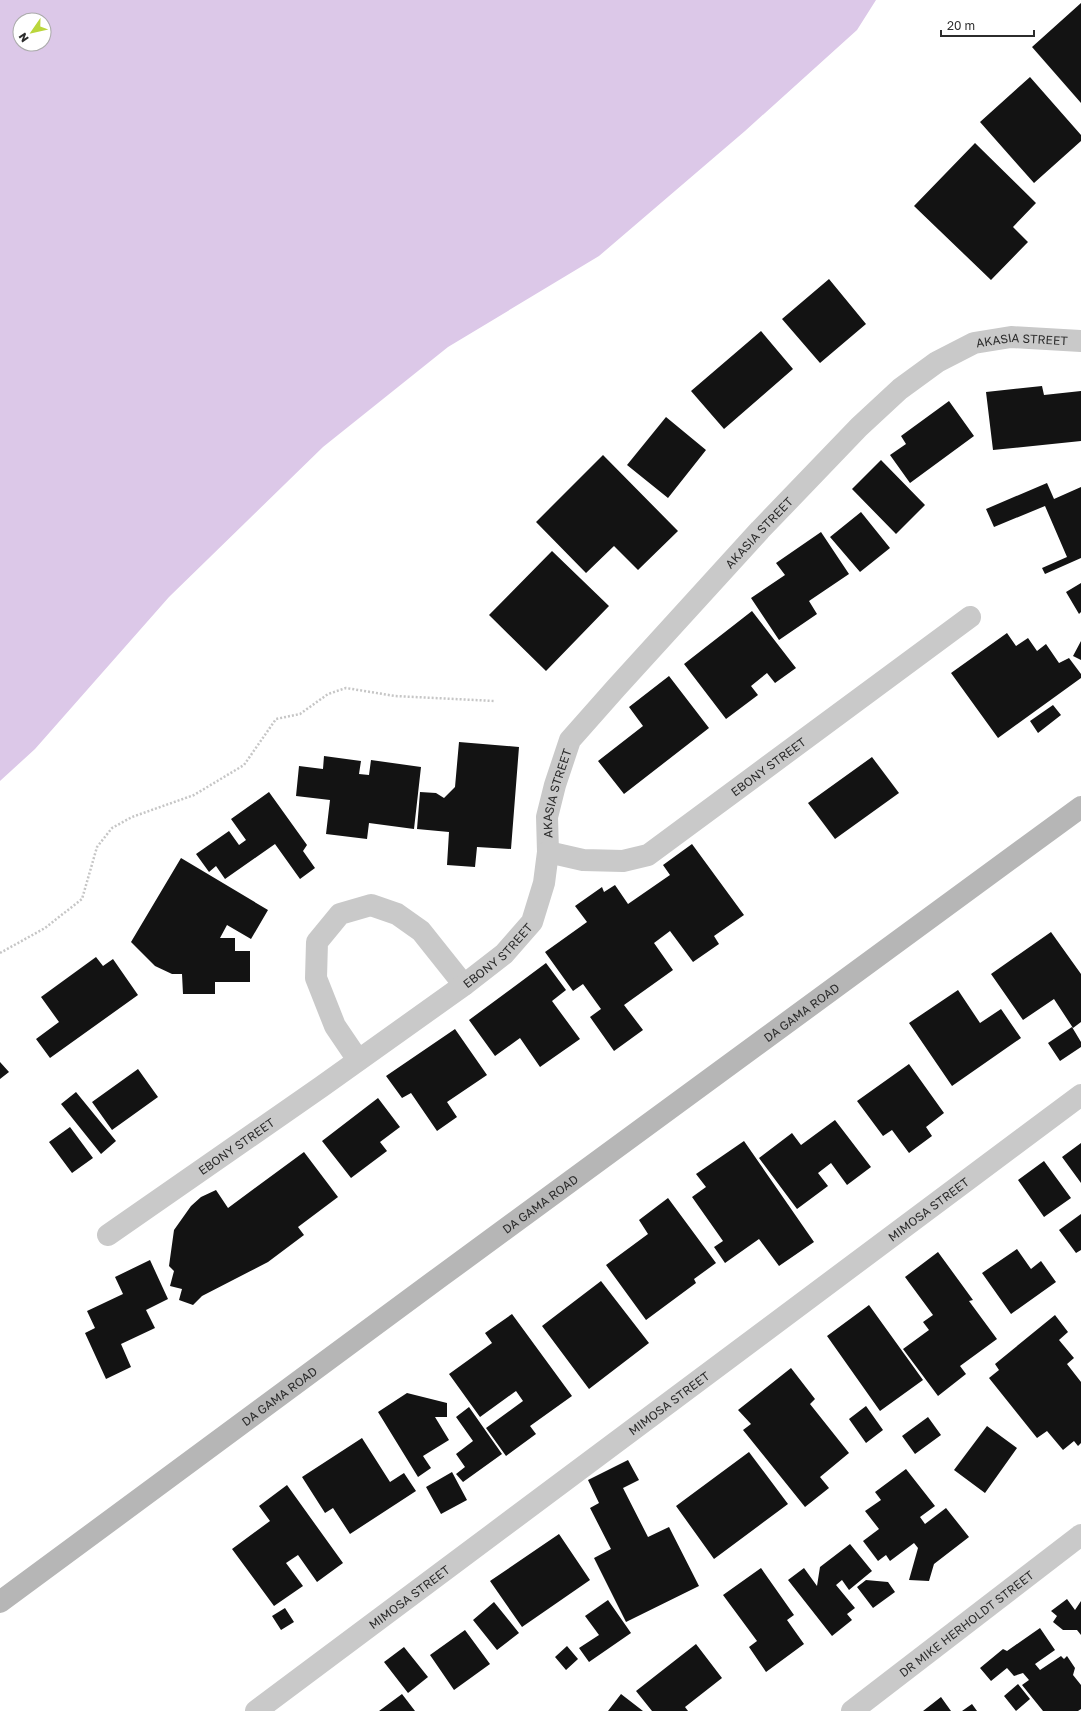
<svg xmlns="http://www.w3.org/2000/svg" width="1081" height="1711" font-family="'Golos Text',sans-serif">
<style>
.water{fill:#dcc8e8;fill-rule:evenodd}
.building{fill:#131313}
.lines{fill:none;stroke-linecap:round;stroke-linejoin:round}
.path{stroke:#c6c6c6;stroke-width:2.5;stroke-dasharray:2 2;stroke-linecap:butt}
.street{stroke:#c9c9c9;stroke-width:22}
.secondary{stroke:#b6b6b6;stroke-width:22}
.labels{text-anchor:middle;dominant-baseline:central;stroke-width:4;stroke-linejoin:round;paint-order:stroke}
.street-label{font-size:12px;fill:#2c2c2c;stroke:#fff}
</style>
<rect width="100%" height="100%" fill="#fff"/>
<!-- water -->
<path class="water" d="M0 0H876L857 30 745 131 599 256 448 347 323 447 169 597 35 749 0 781ZM20 20H44V44H20Z"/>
<!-- building -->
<path class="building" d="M1081 3V103L1032 47Z
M1030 77 1081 135V141L1034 183 980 122Z
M975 143 1036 203 1013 227 1028 242 991 280 914 206Z
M829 279 866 324 820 363 782 319Z
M761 331 793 369 724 429 691 391Z
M1042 386 1044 395 1081 391V441L993 450 986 392Z
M949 401 974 436 910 483 890 455 906 444 901 436Z
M666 417 706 450 668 498 627 465Z
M603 455 678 531 638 570 614 546 586 573 536 522Z
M881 460 925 505 896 534 852 489Z
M1047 483 1054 499 1081 487V558L1045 574 1042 568 1067 557 1045 506 994 527 986 509Z
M861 512 890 548 860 572 830 537Z
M821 532 849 574 809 601 817 614 779 640 751 598 785 575 776 563Z
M552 551 609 606 546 671 489 615Z
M1081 583V612L1079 614 1066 592Z
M752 611 796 668 775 683 767 673 751 686 758 695 726 719 684 664Z
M1007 633 1016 646 1028 638 1037 651 1046 644 1059 663 1069 658 1081 674V678L998 738 951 673Z
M1081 641V660L1073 656Z
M669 676 709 728 624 794 598 761 643 726 629 707Z
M1053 705 1061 715 1038 733 1030 721Z
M459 742 519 747 511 849 477 847 475 867 447 865 449 832 417 829 420 792 436 793 444 798 455 787Z
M324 756 361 761 359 774 369 775 371 760 421 767 414 829 369 823 367 839 326 834 330 800 296 796 299 766 323 769Z
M872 757 899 793 835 839 808 803Z
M269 792 307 845 303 851 315 868 300 879 275 844 225 879 216 866 209 872 196 854 229 831 239 845 246 840 231 819Z
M692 844 744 915 714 936 719 944 693 962 670 931 654 943 673 970 624 1005 643 1030 614 1051 590 1017 601 1009 583 984 573 991 545 952 587 922 575 906 602 887 604 892 615 885 628 904 670 875 663 865Z
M181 858 268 910 251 939 227 925 220 938H235V951H250V982H215V994H183L182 974H172L155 966 131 942Z
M1051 932 1081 974V1022L1073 1028 1054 999 1023 1020 991 974Z
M96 957 103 966 113 959 138 995 50 1058 36 1039 59 1022 41 997Z
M546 963 566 990 552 1001 580 1039 540 1067 520 1038 495 1056 469 1020Z
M958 990 980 1023 1001 1009 1021 1038 952 1086 909 1023Z
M1072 1027 1081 1042V1047L1060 1061 1048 1043Z
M455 1029 487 1075 447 1102 457 1117 437 1131 411 1093 402 1098 386 1076Z
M0 1062 9 1072 0 1079Z
M909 1064 944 1113 926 1127 932 1136 909 1153 892 1130 883 1136 857 1101Z
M138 1069 158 1097 112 1130 92 1102Z
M76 1092 116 1141 101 1154 61 1104Z
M378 1098 400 1127 380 1142 387 1151 351 1178 322 1141Z
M835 1120 871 1167 847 1185 831 1163 818 1173 828 1186 797 1209 759 1158 792 1133 801 1145Z
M70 1127 93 1158 72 1173 49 1142Z
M744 1141 814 1242 779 1266 759 1239 725 1263 714 1247 723 1241 692 1197 706 1187 696 1174Z
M1081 1143V1183L1062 1157Z
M304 1152 338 1197 298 1227 304 1235 268 1262 202 1296 193 1305 179 1300 182 1289 170 1286 174 1271 169 1266 174 1230 191 1206 201 1197 216 1190 228 1208Z
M1044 1161 1071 1198 1044 1217 1018 1180Z
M668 1198 716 1263 694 1279 696 1283 646 1320 606 1265 648 1234 639 1220Z
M1081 1214V1250L1076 1253 1059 1230Z
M1017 1249 1031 1269 1041 1261 1056 1282 1011 1314 982 1273Z
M938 1252 973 1300 969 1301 997 1339 960 1366 966 1374 938 1396 903 1349 929 1330 923 1322 933 1315 905 1277Z
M150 1260 168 1299 146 1310 155 1328 121 1344 131 1367 106 1379 85 1333 95 1328 87 1311 123 1294 115 1277Z
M601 1281 649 1343 589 1389 542 1326Z
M869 1305 923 1380 880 1411 827 1336Z
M512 1314 572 1396 530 1426 536 1434 506 1456 486 1428 523 1401 516 1391 480 1417 449 1374 492 1343 485 1333Z
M1055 1315 1068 1332 1059 1340 1074 1358 1067 1364 1081 1382V1443L1078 1446 1074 1441 1063 1450 1047 1431 1037 1438 989 1378 999 1370 995 1364Z
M791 1368 815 1399 810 1404 849 1453 820 1477 829 1488 805 1507 743 1430 751 1424 738 1410Z
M407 1393 447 1403V1417H435L449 1440 423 1456 431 1468 418 1477 378 1412Z
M866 1406 883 1430 866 1443 849 1419Z
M469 1407 502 1454 463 1482 456 1474 465 1467 456 1454 473 1441 456 1417Z
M928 1417 941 1435 915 1454 902 1436Z
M987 1426 1017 1448 985 1493 954 1470Z
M362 1438 390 1482 404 1473 416 1491 350 1534 333 1508 325 1513 302 1477Z
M749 1452 788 1504 714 1559 676 1506Z
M628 1460 639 1480 623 1488 648 1537 669 1527 699 1586 626 1622 594 1558 611 1549 590 1508 599 1503 588 1480Z
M906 1469 935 1506 920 1517 925 1524 946 1508 969 1537 934 1564 929 1581 909 1580 918 1548 914 1543 890 1561 886 1555 878 1561 863 1541 879 1529 865 1511 881 1500 875 1492Z
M452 1472 467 1500 441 1514 426 1487Z
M287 1485 343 1563 317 1582 298 1555 286 1563 303 1586 274 1606 232 1549 270 1521 259 1506Z
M559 1534 590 1580 522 1627 490 1581Z
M850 1544 872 1571 849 1590 842 1580 836 1585 855 1608 847 1614 852 1620 832 1636 788 1580 804 1568 817 1586 820 1567Z
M761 1568 794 1615 787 1620 804 1644 766 1672 749 1647 757 1641 723 1595Z
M866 1580 888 1582 895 1592 873 1608 857 1587Z
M1067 1599 1075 1610 1081 1601V1635L1077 1630H1063L1053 1622 1057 1616 1051 1611Z
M608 1600 631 1633 589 1662 579 1648 599 1635 585 1616Z
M494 1602 519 1633 497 1650 473 1620Z
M285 1608 294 1622 281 1630 272 1616Z
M1040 1628 1055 1650 1035 1664 1040 1670 1061 1656 1064 1659 1067 1656 1075 1668 1073 1675 1081 1685V1709L1078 1711H1043L1022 1685 1029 1680 1023 1673 1014 1676 1007 1668 991 1681 980 1668 1003 1649 1007 1651Z
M465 1630 490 1664 454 1690 430 1655Z
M696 1644 722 1678 685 1707 688 1711H652L636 1691Z
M567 1646 578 1659 566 1670 555 1657Z
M404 1647 428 1677 408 1693 384 1662Z
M1018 1684 1030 1699 1016 1711 1004 1696Z
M402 1694 415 1711H379Z
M621 1694 643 1711H608Z
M941 1697 951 1711H923Z
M972 1704 977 1711H962Z"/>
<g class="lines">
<!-- path -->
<path class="path" d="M0 953 45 928 82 899 97 847 112 828 132 817 194 795 244 765 276 719 300 714 328 694 346 688 395 696 494 701"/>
<!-- street -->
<g class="street">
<path id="s1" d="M548 852 547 817 555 785 570 740 616 688 760 530 859 427 900 389 937 362 974 343 1011 337 1081 341"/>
<path d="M358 1060 335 1026 316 978 317 942 340 914 371 905 397 914 421 931 464 985"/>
<path id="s2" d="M108 1235 321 1087 464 985 504 954 532 922 544 883 548 852 583 860 623 861 648 855 970 617"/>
<path id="s3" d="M256 1711 1081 1095"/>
<path id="s4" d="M852 1711 1081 1535"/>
</g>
<!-- secondary -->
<path class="secondary" id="s5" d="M0 1602 440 1277 1081 807"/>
</g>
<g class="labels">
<!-- street labels -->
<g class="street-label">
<text stroke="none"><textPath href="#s1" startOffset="733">AKASIA STREET</textPath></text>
<text stroke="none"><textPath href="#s1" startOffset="396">AKASIA STREET</textPath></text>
<text stroke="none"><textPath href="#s2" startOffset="851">EBONY STREET</textPath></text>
<text stroke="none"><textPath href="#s1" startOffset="60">AKASIA STREET</textPath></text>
<text stroke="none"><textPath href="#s2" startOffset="480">EBONY STREET</textPath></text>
<text stroke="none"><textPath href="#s5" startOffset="995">DA GAMA ROAD</textPath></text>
<text stroke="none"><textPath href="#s2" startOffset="156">EBONY STREET</textPath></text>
<text stroke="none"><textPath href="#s5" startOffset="671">DA GAMA ROAD</textPath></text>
<text stroke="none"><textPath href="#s3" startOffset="839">MIMOSA STREET</textPath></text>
<text stroke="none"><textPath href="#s5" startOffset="347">DA GAMA ROAD</textPath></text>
<text stroke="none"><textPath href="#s3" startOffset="515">MIMOSA STREET</textPath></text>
<text stroke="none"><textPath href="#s3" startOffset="191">MIMOSA STREET</textPath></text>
<text stroke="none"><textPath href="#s4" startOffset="144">DR MIKE HERHOLDT STREET</textPath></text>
</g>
</g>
<!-- north arrow -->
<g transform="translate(32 32) rotate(236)"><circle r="19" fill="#ffffff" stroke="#ababab"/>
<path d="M0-3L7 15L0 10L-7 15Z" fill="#bad63c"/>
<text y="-6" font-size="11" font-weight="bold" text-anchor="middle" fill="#2c2c2c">N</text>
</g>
<!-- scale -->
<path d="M941 30v6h93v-6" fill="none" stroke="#2c2c2c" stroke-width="2"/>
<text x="947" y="30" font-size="12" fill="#2c2c2c" stroke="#ffffff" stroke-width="3" paint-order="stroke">20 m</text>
</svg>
